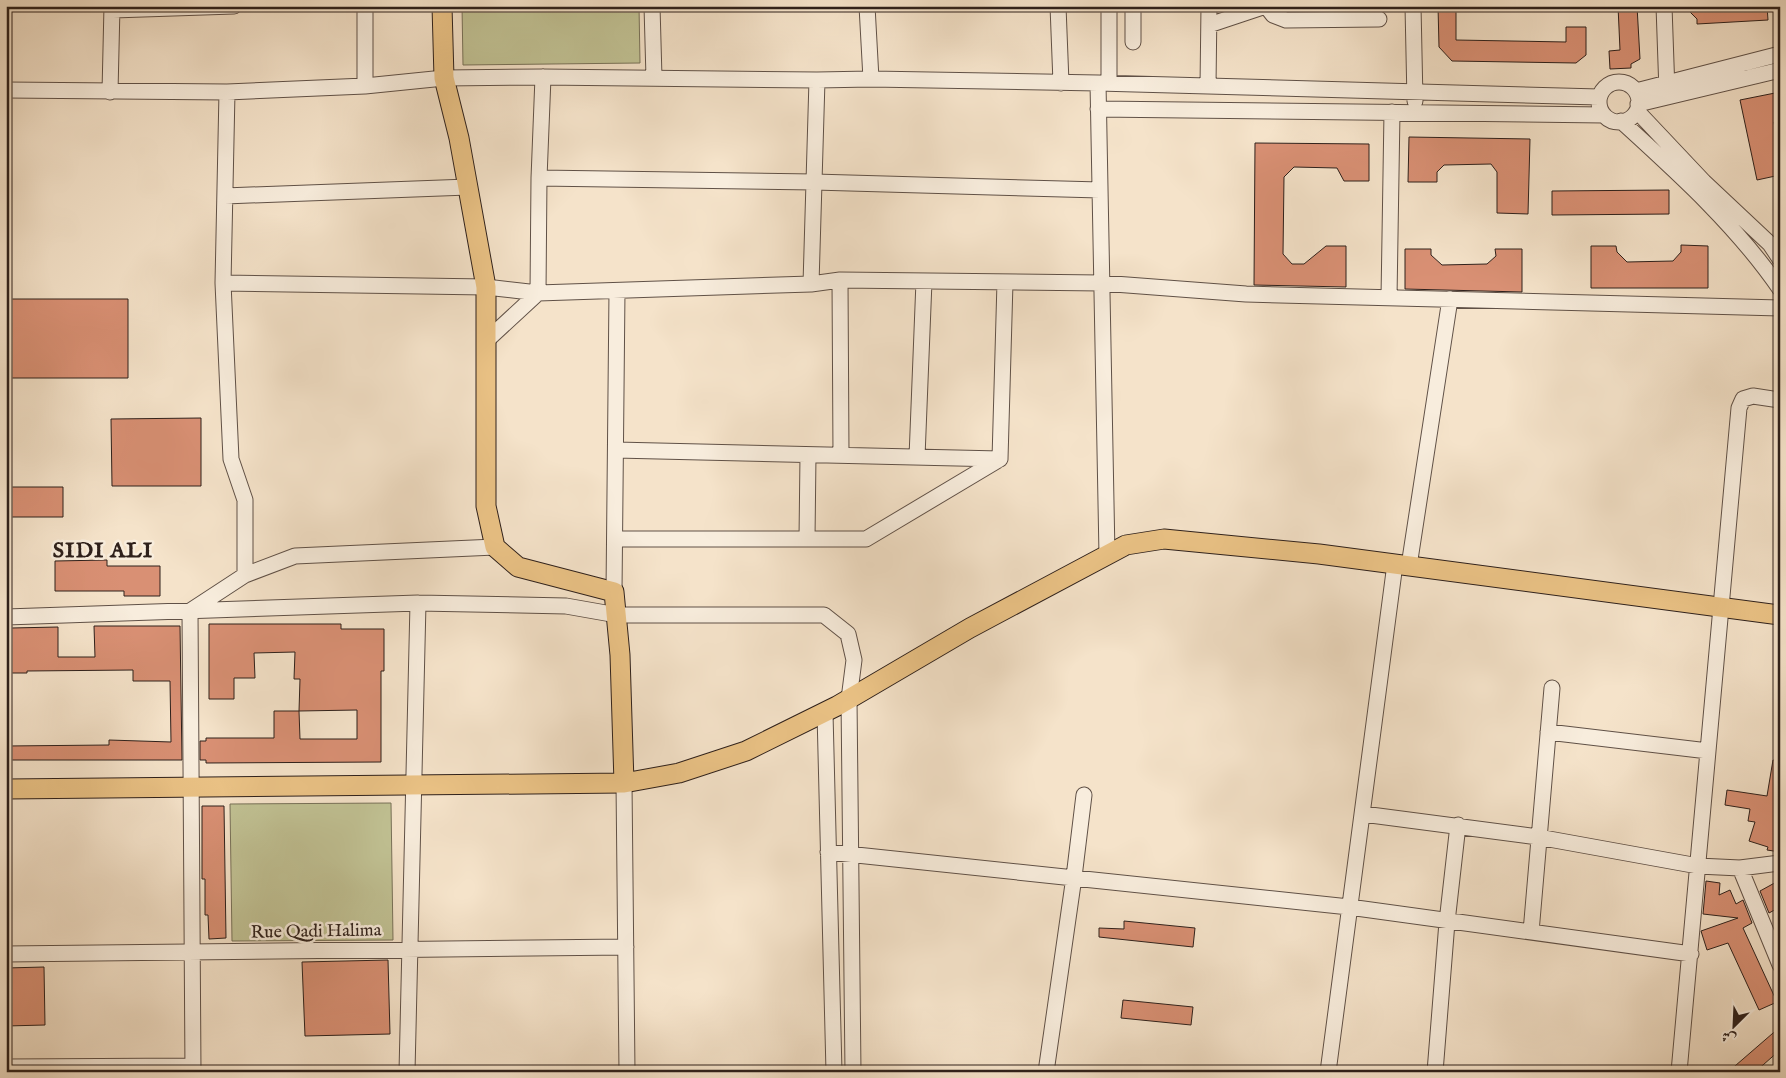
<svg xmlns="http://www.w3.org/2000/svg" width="1786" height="1078" font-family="'IM FELL English',Amiri,serif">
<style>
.green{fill:#c1c294;stroke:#787158}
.building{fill:#d99074;stroke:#2e201b;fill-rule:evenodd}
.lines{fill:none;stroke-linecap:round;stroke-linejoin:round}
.minor-casing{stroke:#605147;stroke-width:17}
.major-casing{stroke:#2e201b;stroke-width:21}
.minor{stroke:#f8eddd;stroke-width:15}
.major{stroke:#eac285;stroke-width:19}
.labels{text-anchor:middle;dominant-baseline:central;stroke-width:5;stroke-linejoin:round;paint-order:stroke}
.street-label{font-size:18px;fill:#2e201b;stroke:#f8eddd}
.district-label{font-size:22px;font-weight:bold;letter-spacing:1px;fill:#2e201b;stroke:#f8eddd}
</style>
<rect width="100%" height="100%" fill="#f5e3ca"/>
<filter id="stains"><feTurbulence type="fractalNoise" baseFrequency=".004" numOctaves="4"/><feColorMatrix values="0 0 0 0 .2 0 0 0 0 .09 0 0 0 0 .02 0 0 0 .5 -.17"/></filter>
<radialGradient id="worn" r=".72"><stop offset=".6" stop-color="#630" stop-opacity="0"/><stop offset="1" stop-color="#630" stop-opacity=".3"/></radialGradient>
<!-- green -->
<path class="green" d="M462 6H639L640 63 463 65Z
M391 803 393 940 232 941 230 804Z"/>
<!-- building -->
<path class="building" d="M1438 6H1456V40L1566 42V27H1586V55L1576 63 1452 61 1439 47Z
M1618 6H1637L1640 59 1631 64V68L1610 69 1609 51 1620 50Z
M1684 6H1767L1768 20 1697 24V19Z
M1780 92V121L1774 122 1777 140 1780 142V175L1757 180 1740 100Z
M1409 137 1530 139 1528 214 1497 213V172L1491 164 1444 165 1437 172V182H1408Z
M1255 143 1369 144V181H1344L1337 168 1294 167 1284 177 1283 254 1292 264H1304L1326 246H1346V287L1254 285Z
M1669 190V214L1552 215V191Z
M1681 245 1708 246V288H1591V246H1616L1617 252 1627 262 1673 261 1681 252Z
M1405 249H1431V255L1442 265 1487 264 1496 256 1495 249H1522V292L1405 289Z
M6 299H128V378H6Z
M201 418V486H112L111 419Z
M6 487H63V517H6Z
M107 560V566H160V596H124V591H55V561Z
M209 624H341V629H384V671H381V762L206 763V760H200V741H206V738H274V711H299L300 679H294L295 652 254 653 255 678H234V699H209ZM357 710V739H300L299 711Z
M94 626H180L182 760H6V746L109 745V740L171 742 170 681H133V670L27 671V673H11V628L58 627V657H95Z
M1773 760 1780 761V852L1767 850 1768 847 1749 841 1755 822 1748 821 1750 809 1725 805 1727 790 1767 796Z
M202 806H224L226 938 209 939 208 915H205V879H202Z
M1780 880V907L1769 913 1760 891Z
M1706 881 1720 883 1719 895 1730 890 1736 904 1743 900 1752 923 1743 928 1777 1002 1759 1010 1728 943 1707 950 1701 931 1738 918 1703 914Z
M1124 921 1195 928 1193 947 1099 937V928L1124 929Z
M388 960 390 1034 305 1036 302 962Z
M44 967 45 1025 6 1026V968Z
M1123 1000 1193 1007 1191 1025 1121 1018Z
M1780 1027V1050L1755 1072H1728Z"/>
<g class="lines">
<!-- minor casing -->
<g class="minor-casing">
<path id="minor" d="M652 6 654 78
M867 6 871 79
M1058 6 1061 83
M1133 6V42
M1266 6 1273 15 1286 20 1379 19
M1413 6 1415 101
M1664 6 1667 92
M113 10 234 6
M1209 25 1266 6
M1599 102a20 20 0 1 1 40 0a20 20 0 1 1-40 0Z
M1098 83 1107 555
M1109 83V6
M365 86V6
M1208 86 1209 6
M6 90 227 92 365 86 444 78 543 77 817 80 871 79 1098 83 1599 97
M1636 91 1780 54
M110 92 112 6
M227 92 223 283 231 459 245 500V575
M1638 104 1780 70
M1098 109 1604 115
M1637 111 1704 182 1770 244 1780 259
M1621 121C1678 173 1736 225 1780 289
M539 178 814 182 1100 190
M225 196 468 187
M840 280 841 455
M223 283 486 287 538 293 811 284 840 280 1101 283 1246 294 1780 308
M811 284 817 80
M1389 298 1392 112
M485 342 538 293 539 178 543 77
M616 450 1000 459 1005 282
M917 457 924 281
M615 539H866L1000 459
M807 539 808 455
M1409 566 1450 299
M614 592 617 291
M6 617 418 603 566 606 617 615H824L848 634 854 660 849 699 853 1072
M825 713 834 1072
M1548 732 1708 751
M624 783 627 1072
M1363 814 1538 837 1698 866 1740 868 1780 863
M828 852 1349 907 1691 954
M1740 868 1780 965
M1531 932 1552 688
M6 954 626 947
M6 1067 193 1066
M193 1072 190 611 245 575 295 556 495 547
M407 1072 418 603
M1046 1072 1074 877 1084 795
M1328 1072 1395 564
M1435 1072 1447 922 1458 825
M1679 1072 1739 408 1743 399 1753 396 1780 400"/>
</g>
<!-- major casing -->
<g class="major-casing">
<path id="major" d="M442 6 444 78 459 138 486 287V506L495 547 518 567 614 592 620 655 624 783
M6 789 624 783 679 773 746 751 837 706 970 628 1126 545 1164 539 1319 554 1780 615"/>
</g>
<!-- minor -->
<use href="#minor" class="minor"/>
<!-- major -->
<use href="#major" class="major"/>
</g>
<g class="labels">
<!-- street labels -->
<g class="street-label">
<text transform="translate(316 932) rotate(-1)">Rue Qadi Halima</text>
</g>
<!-- district labels -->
<g class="district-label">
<text x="103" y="551">SIDI ALI</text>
</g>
</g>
<!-- margin -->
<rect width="1786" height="1078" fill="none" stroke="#f5e3ca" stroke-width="25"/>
<rect x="8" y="8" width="1771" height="1063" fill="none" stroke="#2e201b" stroke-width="2.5"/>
<rect x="12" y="12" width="1761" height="1053" fill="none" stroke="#2e201b"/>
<!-- north arrow -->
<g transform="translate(1734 1026) rotate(204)" stroke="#f8eddd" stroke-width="4" paint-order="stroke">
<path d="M0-4L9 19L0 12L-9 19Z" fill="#2e201b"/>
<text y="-8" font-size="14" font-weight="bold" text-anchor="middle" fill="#2e201b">ش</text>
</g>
<rect width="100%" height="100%" filter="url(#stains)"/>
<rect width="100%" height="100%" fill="url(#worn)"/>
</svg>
